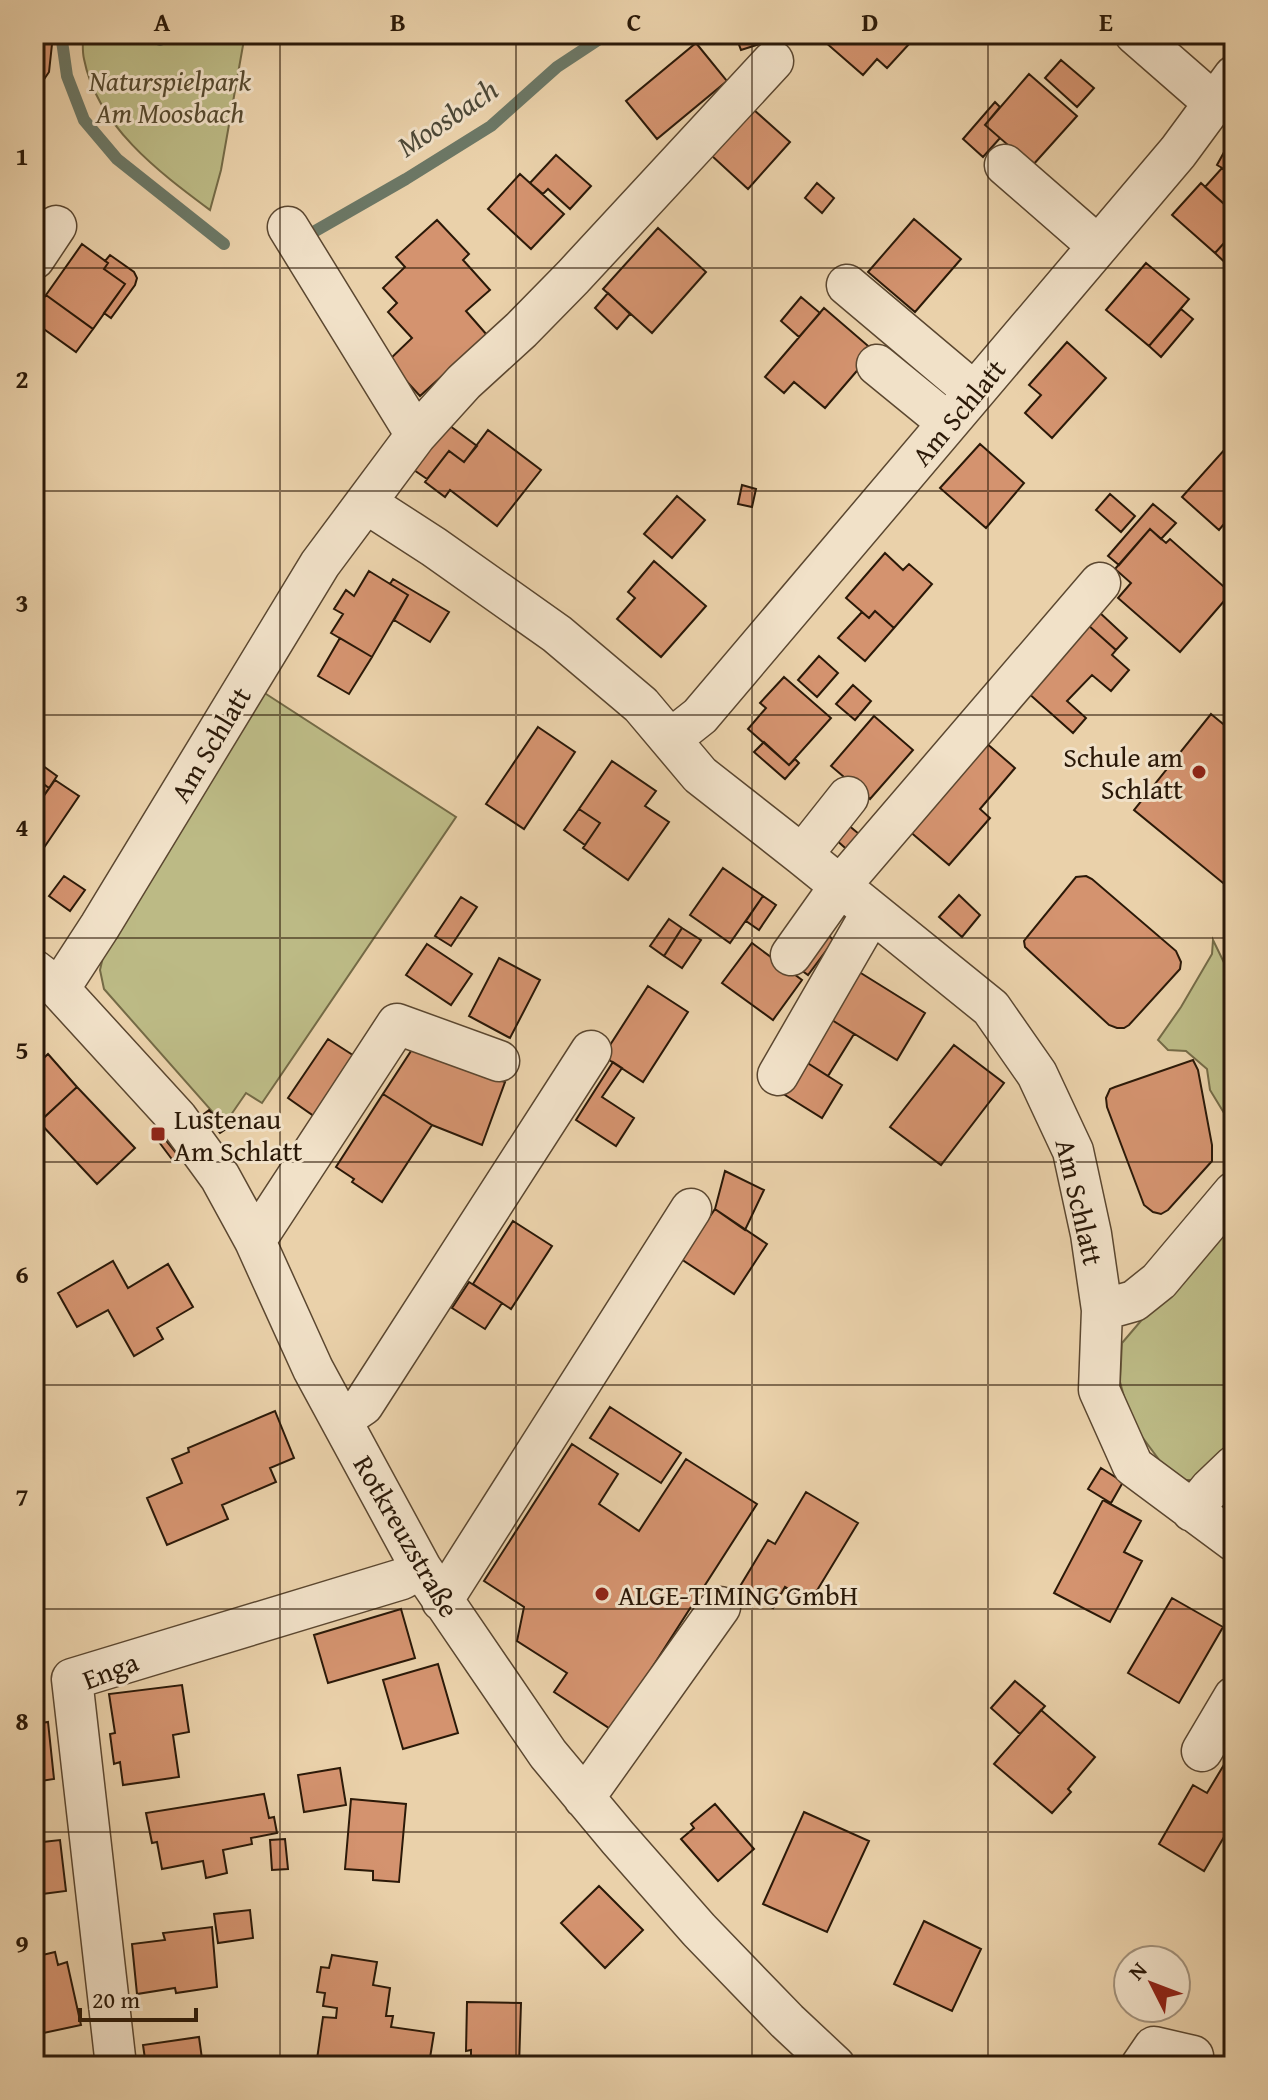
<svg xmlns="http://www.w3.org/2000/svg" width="1268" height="2100" font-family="'Gentium Book Plus',serif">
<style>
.green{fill:#bcba85;stroke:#746a46;stroke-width:2}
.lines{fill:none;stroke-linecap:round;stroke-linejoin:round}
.stream{stroke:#6c7866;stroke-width:12}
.building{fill:#d4936f;stroke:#2b1908;stroke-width:2}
.minor-casing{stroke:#5b4730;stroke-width:43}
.minor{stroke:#f1e1c8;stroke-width:40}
.grid{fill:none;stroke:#2b1908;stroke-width:2;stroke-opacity:0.55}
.poi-dot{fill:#8f2418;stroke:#f1e1c8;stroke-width:3}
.labels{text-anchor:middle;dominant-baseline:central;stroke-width:6;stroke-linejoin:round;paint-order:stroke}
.park-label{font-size:28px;font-style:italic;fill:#56492e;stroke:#f1e1c8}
.street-label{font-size:28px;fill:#2b1908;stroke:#f1e1c8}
.poi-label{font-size:28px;fill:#2b1908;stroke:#f1e1c8;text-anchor:start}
.water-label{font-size:30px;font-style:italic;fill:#4c4837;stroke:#f1e1c8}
.neatline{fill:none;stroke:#2b1908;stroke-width:3}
.grid-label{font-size:26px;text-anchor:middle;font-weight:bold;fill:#2b1908}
</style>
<rect width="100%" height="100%" fill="#ead1aa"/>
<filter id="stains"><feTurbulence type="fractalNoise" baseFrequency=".0025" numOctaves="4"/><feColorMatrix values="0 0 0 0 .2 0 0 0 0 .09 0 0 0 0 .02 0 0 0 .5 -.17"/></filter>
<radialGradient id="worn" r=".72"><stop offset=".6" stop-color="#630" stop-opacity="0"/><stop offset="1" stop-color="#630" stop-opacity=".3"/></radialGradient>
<!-- green -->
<path class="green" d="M83 34H245L221 170 210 210C159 172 97 126 84 59 82 51 83 42 83 34Z
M263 692 456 817 262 1103 246 1093 224 1125 104 989 100 970 105 948Z
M1213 940 1234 983V1127L1224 1113 1210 1090 1207 1069 1186 1051 1168 1050 1158 1040 1181 1007 1212 954Z
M1234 1212V1449L1201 1480H1184L1163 1465 1131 1422 1120 1382 1122 1343Z"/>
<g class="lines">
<!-- stream -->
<path class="stream" d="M61 34 67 76 84 120 117 159 224 244
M160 40V34
M310 234 406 179 491 126 557 67 607 34"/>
</g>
<!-- building -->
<path class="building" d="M34 34H37L52 44 49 72 34 94Z
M735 34H788V35L741 50Z
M832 34H901L910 43 887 68 877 59 863 75 825 42Z
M696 43 727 81 657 139 626 101Z
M1061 60 1094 88 1077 107 1045 78Z
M1029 74 1077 116 1032 166 985 125Z
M995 102 1000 107 985 125 1000 138 983 157 963 139Z
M754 110 790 142 748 189 712 156Z
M1234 134V175L1217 165Z
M556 155 591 186 570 209 548 189 543 194 530 183Z
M1222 168 1234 175V213L1205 187Z
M520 174 564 214 531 249 488 209Z
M817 183 834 198 822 213 805 198Z
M1201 183 1234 213V232L1215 253 1172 215Z
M914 219 961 259 915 312 868 272Z
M437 220 469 254 463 260 490 290 466 311 487 335 420 396 388 361 412 338 388 312 397 303 383 288 405 267 396 257Z
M658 228 706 272 652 333 603 289Z
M1234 232V269L1233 270 1215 253Z
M82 244 108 263 104 269 125 284 93 329 46 295Z
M110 255 134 272 137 278 135 285 111 318 104 313 125 284 104 269 108 263 105 261Z
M1146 263 1189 299 1149 346 1106 310Z
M608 293 630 314 617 329 595 308Z
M46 295 93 329 76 352 34 322V312Z
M801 297 820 313 799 337 781 321Z
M824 308 874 351 825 408 794 382 784 393 765 377Z
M1181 309 1193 319 1161 357 1149 346Z
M1067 342 1106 378 1052 438 1025 413 1041 395 1029 385Z
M446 423 477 446 464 462 449 451 427 479 411 468Z
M488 430 541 470 497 526 450 490 445 497 425 482 449 451 464 462Z
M980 444 1024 483 986 528 940 488Z
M1225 449 1234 456V512L1219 530 1182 497Z
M742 485 756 489 752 507 738 504Z
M1110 494 1135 516 1121 532 1096 510Z
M677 496 705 520 672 558 644 534Z
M1153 504 1176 523 1161 539 1150 529 1119 565 1108 556Z
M1150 529 1166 543 1170 539 1231 593 1180 652 1118 598 1131 583 1115 569Z
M885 553 903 570 909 564 932 584 894 628 875 611 869 618 846 598Z
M654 561 706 606 661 657 617 619 635 598 628 592Z
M369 571 408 595 372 657 331 633 343 614 334 609 346 590 354 596Z
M393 579 449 612 430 642 394 620 408 595 390 584Z
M875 611 894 628 865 661 838 638 862 612 869 618Z
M1099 612 1127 638 1116 650 1088 625Z
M1088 625 1116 650 1112 655 1129 670 1111 691 1092 675 1067 701 1086 718 1073 733 1027 692Z
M340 638 372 657 349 694 318 676Z
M819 656 838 673 817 697 798 680Z
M784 677 831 718 789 765 748 729 766 708 760 703Z
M853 685 871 701 855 720 836 704Z
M1211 714 1234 733V892L1134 810Z
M874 716 913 750 870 799 831 766Z
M538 727 575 752 524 829 486 804Z
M764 742 789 765 795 759 799 763 785 779 754 752Z
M985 742 1015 768 980 809 990 818 949 865 908 830Z
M612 761 656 791 645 806 669 822 628 880 583 848 600 823 579 809Z
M39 763 57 776 49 788 34 777V771Z
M34 777 49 788 34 810Z
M55 780 79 796 39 855 34 852V810Z
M579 809 600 823 585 845 564 830Z
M847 824 865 839 852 854 835 839Z
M723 868 763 896 730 943 690 915Z
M64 876 85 890 70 911 49 896Z
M1086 876 1092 879 1176 951 1181 962 1180 969 1129 1025 1124 1028H1117L1109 1025 1025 947 1024 941 1027 937 1076 877Z
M959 895 980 915 962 937 939 917Z
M763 896 776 905 759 930 746 921Z
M461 897 477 907 451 946 435 936Z
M669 919 682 928 664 956 650 946Z
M682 928 701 940 682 968 664 956Z
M819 929 834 940 808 975 793 964Z
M752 943 802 980 773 1020 722 983Z
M427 944 472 974 451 1005 406 975Z
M499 958 540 980 510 1038 469 1016Z
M856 970 925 1013 897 1060 827 1017Z
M648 986 688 1012 643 1082 603 1056Z
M832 1020 854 1034 828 1076 806 1062Z
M328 1039 362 1061 321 1121 288 1098Z
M954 1045 1004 1083 941 1165 890 1127Z
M413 1048 505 1082 482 1145 432 1125 383 1094Z
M48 1054 77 1087 34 1127V1067Z
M1193 1060 1198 1070 1212 1145V1161L1168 1210 1161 1214 1153 1212 1144 1205 1107 1107 1106 1098 1110 1089 1115 1087Z
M613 1062 622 1068 602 1097 634 1118 616 1146 576 1120Z
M806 1062 842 1085 822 1118 785 1095Z
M77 1087 135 1148 97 1184 39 1122Z
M383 1094 432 1125 382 1202 352 1182 354 1179 336 1167Z
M209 1110 226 1129 220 1133 204 1114Z
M164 1138 180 1158 174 1162 159 1142Z
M725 1171 764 1190 745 1230 715 1209Z
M715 1209 767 1244 734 1294 681 1259Z
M513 1221 552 1246 511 1309 473 1284Z
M113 1261 128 1288 168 1264 193 1307 157 1328 163 1339 134 1356 108 1310 77 1327 58 1293Z
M469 1282 502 1303 485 1329 452 1308Z
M610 1407 681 1453 661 1483 590 1438Z
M275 1411 294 1458 270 1468 276 1482 222 1505 228 1519 167 1545 147 1498 182 1483 172 1459 189 1452 188 1448Z
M572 1444 618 1474 599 1504 639 1531 686 1459 757 1504 612 1730 554 1692 567 1673 517 1641 524 1607 484 1581Z
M1101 1468 1123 1482 1111 1503 1088 1489Z
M806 1492 858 1523 810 1602 785 1587 773 1608 739 1588 768 1540 775 1544Z
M1103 1500 1141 1521 1124 1552 1142 1561 1110 1622 1054 1593Z
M1172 1598 1223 1627 1179 1703 1128 1673Z
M401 1609 415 1658 328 1683 314 1635Z
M438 1664 458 1733 403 1749 383 1680Z
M1015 1681 1045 1706 1020 1734 991 1708Z
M182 1685 189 1732 173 1735 179 1777 123 1785 120 1762 114 1764 110 1734 115 1733 109 1694Z
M1041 1710 1095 1757 1068 1789 1071 1792 1052 1813 994 1764Z
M48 1722 54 1779 34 1782V1724Z
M1228 1758 1234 1761V1820L1204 1871 1159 1844 1193 1785 1207 1793Z
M340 1768 346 1805 304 1812 298 1775Z
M264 1794 269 1818 274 1817 277 1833 251 1838 252 1844 223 1850 227 1873 206 1878 203 1861 162 1869 157 1842 152 1843 146 1813Z
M351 1799 406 1804 399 1882 373 1880V1871L345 1869Z
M715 1804 754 1849 718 1881 681 1839 694 1828 691 1824Z
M804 1812 869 1841 827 1932 763 1904Z
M285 1839 288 1869 272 1870 270 1840Z
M60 1840 66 1891 34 1895V1843Z
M599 1886 643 1930 605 1968 561 1923Z
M250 1910 253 1938 218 1943 214 1914Z
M924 1921 981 1949 952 2011 894 1984Z
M212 1927 217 1987 176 1993 175 1988 137 1994 132 1944 165 1940 163 1933Z
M55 1952 58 1965 67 1962 81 2025 34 2035V1957Z
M332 1955 377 1962 373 1985 390 1988 386 2016H393L391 2027 434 2033 429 2064 403 2060 402 2066H316L323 2017 336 2018 337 2008 323 2006 325 1993 317 1992 321 1967 329 1968Z
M467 2002 521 2003 519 2066H471V2050L466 2051Z
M199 2037 203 2066H146L143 2045Z"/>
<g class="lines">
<!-- minor casing -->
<g class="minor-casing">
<path id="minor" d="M1135 34 1214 103
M1005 165 1098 246
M288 227 416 435
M34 259 56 226
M847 285 974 392
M877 365 948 423
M366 503 434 547 557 634 641 705 700 775 802 855 991 1008 1037 1074 1073 1151 1091 1234 1102 1310 1099 1390 1133 1466 1234 1541
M671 739 700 716 1178 152 1234 76
M802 855 848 797
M791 955 840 886 1100 583
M34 970 59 989 177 1118 220 1177 255 1241 313 1369 421 1568 548 1754 618 1838 699 1930 787 2021 835 2066
M59 989 100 926 320 564 416 435 464 382 521 330 573 277 773 61
M778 1075 872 912
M255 1241 397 1024 499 1061
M1102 1310 1134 1301 1159 1281 1234 1192
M341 1420 363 1405 591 1051
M1192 1511 1210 1489 1234 1466
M442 1601 691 1209
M1202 1751 1234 1697
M584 1798 720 1607
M116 2066 72 1679 402 1579 421 1568
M1141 2066 1154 2047 1193 2056"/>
</g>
<!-- minor -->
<use href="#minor" class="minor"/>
</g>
<!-- grid -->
<path class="grid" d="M280 34V2066M516 34V2066M752 34V2066M988 34V2066M34 268H1234M34 491H1234M34 715H1234M34 938H1234M34 1162H1234M34 1385H1234M34 1609H1234M34 1832H1234"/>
<!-- markers -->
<g class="poi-dot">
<circle cx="1199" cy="772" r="8"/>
<rect x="150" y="1126" width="16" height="16" rx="4"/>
<circle cx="602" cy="1594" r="8"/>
</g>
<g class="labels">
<!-- park labels -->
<g class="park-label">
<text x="170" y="80">Naturspielpark<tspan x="170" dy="32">Am Moosbach</tspan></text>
</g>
<!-- street labels -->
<g class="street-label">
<text transform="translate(958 412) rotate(-50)">Am Schlatt</text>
<text transform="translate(210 744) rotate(-59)">Am Schlatt</text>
<text transform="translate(1080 1202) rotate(77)">Am Schlatt</text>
<text transform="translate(407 1536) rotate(60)">Rotkreuzstraße</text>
<text transform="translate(110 1670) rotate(-21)">Enga</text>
</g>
<!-- poi labels -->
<g class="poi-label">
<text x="1183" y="756" text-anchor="end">Schule am<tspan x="1183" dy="32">Schlatt</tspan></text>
<text x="174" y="1118">Lustenau<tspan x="174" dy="32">Am Schlatt</tspan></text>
<text x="618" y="1594">ALGE-TIMING GmbH</text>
</g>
<!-- water labels -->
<g class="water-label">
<text transform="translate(447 117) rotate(-34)">Moosbach</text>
</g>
</g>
<!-- margin -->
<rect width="1268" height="2100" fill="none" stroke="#ead1aa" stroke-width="88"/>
<!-- north arrow -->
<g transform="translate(1152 1984) rotate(312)"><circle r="38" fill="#f1e1c8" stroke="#a2917b" stroke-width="2"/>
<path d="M0-6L14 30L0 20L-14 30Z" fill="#8f2418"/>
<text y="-12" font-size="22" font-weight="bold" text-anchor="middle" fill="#2b1908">N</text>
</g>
<!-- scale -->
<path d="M80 2008v12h116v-12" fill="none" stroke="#2b1908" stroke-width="4"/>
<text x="92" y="2008" font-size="24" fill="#2b1908" stroke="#f1e1c8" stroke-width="6" paint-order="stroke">20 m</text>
<rect x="44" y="44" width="1180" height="2012" class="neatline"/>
<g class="grid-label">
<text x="162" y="31">A</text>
<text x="398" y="31">B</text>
<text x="634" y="31">C</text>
<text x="870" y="31">D</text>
<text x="1106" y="31">E</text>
<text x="22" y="165">1</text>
<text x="22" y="388">2</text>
<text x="22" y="612">3</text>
<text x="22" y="836">4</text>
<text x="22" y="1059">5</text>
<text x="22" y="1283">6</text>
<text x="22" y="1506">7</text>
<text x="22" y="1730">8</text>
<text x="22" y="1953">9</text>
</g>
<rect width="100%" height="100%" filter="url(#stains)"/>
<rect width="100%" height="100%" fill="url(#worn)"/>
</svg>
